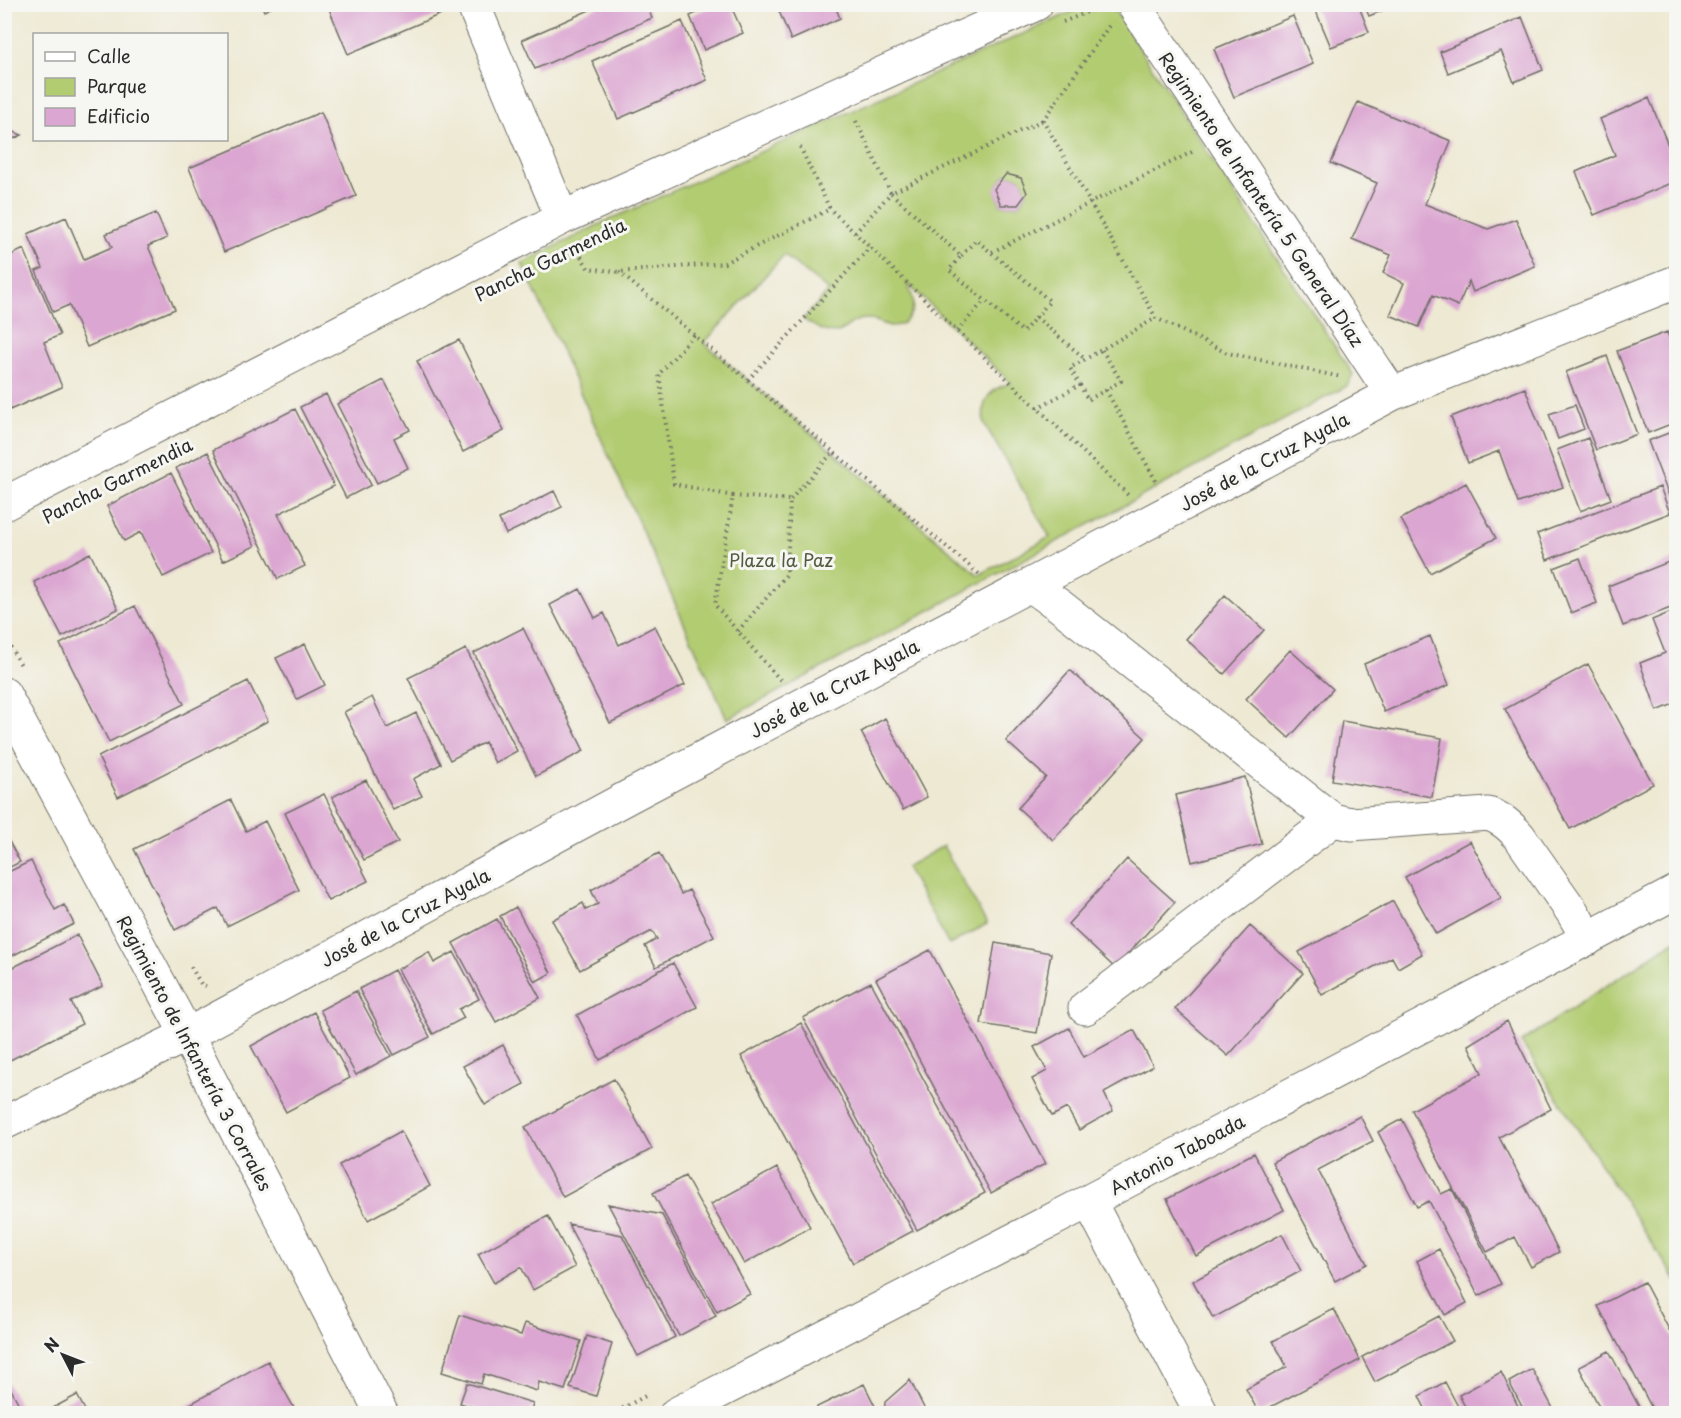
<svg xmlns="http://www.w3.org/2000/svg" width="1681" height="1418" font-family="'Playpen Sans',sans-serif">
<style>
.green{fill:#b2cc72;stroke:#6e7c4e;stroke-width:1.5;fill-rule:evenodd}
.building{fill:#dba6d1}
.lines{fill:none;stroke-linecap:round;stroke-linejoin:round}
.minor-casing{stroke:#6f6e66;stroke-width:35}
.path{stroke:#6f6e66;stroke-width:4;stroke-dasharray:1.5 4.5;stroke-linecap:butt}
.minor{stroke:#fff;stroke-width:33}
.labels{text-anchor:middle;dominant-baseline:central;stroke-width:6;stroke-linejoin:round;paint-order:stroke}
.street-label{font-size:18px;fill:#2b2b2b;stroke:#f6f6f2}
.park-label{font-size:18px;fill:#545b40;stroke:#f6f6f2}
</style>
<rect width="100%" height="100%" fill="#f6f6f2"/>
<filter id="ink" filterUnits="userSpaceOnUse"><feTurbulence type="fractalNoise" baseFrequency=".0167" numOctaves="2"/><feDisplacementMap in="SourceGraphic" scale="12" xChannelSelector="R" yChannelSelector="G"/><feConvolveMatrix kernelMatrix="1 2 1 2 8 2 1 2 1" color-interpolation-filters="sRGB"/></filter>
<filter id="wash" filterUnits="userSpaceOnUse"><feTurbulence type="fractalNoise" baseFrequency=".008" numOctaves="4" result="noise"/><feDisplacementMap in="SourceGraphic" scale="24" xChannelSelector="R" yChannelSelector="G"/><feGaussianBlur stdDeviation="1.35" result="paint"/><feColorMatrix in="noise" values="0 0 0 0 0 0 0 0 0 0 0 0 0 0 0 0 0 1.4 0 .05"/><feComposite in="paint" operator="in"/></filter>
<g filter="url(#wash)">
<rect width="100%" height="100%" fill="#eee9d3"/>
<!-- green -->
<path class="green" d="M1087 5H1111L1353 374 1347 386 727 719 522 263 602 223ZM1006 174 1021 178 1027 193 1018 205H1001L995 189ZM784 255 829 291 803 319C850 351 838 317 870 319 877 320 884 326 892 326 908 326 916 309 912 296 911 291 908 287 907 283L1011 383C989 389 981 400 984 423L1050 537 979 575 704 343Z
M943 846 987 924 949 945 906 867Z
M1676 940V1280L1521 1042Z"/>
<g id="blocks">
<!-- building -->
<path class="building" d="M261 4H279L264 11Z
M327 4H437L441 14 348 54Z
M603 4H646L652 18 535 69 522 40Z
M715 4H730L743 33 704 50 690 16Z
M776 4H834L840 18 791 40Z
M1313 4H1358L1369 32 1331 47Z
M1364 5H1396L1369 16Z
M1293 16 1313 64 1234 97 1214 49Z
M1522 17 1543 70 1514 82 1501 51 1448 73 1440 52Z
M682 21 707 80 618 119 592 61Z
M1649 98 1676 165V181L1594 215 1576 172 1615 155 1600 119Z
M1358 102 1451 141 1425 204 1488 229 1516 219 1535 266 1473 292 1469 281 1458 306 1433 295 1419 327 1390 315 1404 283 1383 273 1391 255 1352 239 1377 183 1331 163Z
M321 112 356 196 224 252 189 168Z
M4 128 22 135 4 143Z
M1006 174 1021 178 1027 193 1018 205H1001L994 189Z
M156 213 167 238 148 246 175 309 87 347 69 305 53 312 36 271 43 268 28 234 66 217 84 259 112 247 106 234Z
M24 249 60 335 44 342 62 387 5 412V258Z
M1667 332 1676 357V422L1648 433 1617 351Z
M459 340 504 431 463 452 417 361Z
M1607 356 1637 434 1596 450 1566 372Z
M384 380 410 430 394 438 408 468 377 483 337 404Z
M1525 388 1563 487 1518 503 1499 451 1468 463 1451 417Z
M326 394 371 485 346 498 300 407Z
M1575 405 1584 429 1558 439 1549 414Z
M295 409 334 486 278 514 305 566 278 579 213 450Z
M1676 430V511L1675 512 1648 441Z
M1588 438 1611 499 1580 511 1557 450Z
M208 452 255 546 223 561 176 468Z
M171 473 211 553 163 577 141 532 124 541 107 506Z
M1466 483 1496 538 1430 573 1401 519Z
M1660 487 1670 513 1547 560 1537 534Z
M554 491 562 507 506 534 499 519Z
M90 553 118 609 62 637 34 582Z
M1580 558 1597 603 1571 613 1554 568Z
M1676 559V606L1623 626 1608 586Z
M580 589 595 618 604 613 619 645 655 626 685 685 610 723 550 605Z
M1225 595 1264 630 1224 674 1186 639Z
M135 606 184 704 109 742 60 644Z
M1676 610V703L1657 711 1640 663 1665 653 1652 620Z
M523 628 584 751 536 776 474 653Z
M1430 636 1449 685 1384 712 1364 664Z
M305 644 325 685 297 699 276 658Z
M466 649 517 751 495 763 485 742 450 760 408 678Z
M1290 650 1333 689 1289 738 1246 699Z
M1588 664 1653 784 1570 829 1505 709Z
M1070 670 1145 738 1053 840 1018 808 1046 777 1006 741Z
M248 681 268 721 118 797 98 757Z
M372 697 387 728 416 713 441 764 413 779 422 796 393 810 344 712Z
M885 718 927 797 903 810 861 732Z
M1342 721 1442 738 1432 797 1332 780Z
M1245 777 1262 844 1192 862 1176 795Z
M366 780 398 842 364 860 332 797Z
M324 794 368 881 328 901 285 813Z
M231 800 246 831 265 821 299 890 227 926 218 908 175 930 134 849Z
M4 832 20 862 4 870Z
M1470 841 1501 898 1436 934 1405 877Z
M659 853 681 894 689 890 714 936 656 967 645 946 657 939 652 931 580 970 552 920 583 903 586 910 598 904 591 890Z
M1127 859 1175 902 1115 968 1068 924Z
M31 861 55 910 64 905 74 924 4 960V874Z
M1393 901 1422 954 1398 968 1392 957 1322 995 1299 952Z
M516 907 551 973 535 982 500 916Z
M497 919 540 998 496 1022 453 943Z
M1250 926 1303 973 1228 1056 1175 1009Z
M77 935 103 986 71 1002 82 1024 4 1063V972Z
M995 943 1051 953 1037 1033 981 1024Z
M930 950 1045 1164 991 1193 876 979Z
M429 952 434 963 454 952 479 999 459 1009 464 1018 433 1034 398 969Z
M673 963 697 1007 600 1060 577 1015Z
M394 970 430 1037 394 1055 359 989Z
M871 982 985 1193 917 1230 803 1018Z
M356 991 391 1056 356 1075 320 1010Z
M314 1012 350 1078 286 1112 251 1046Z
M1507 1021 1551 1109 1499 1137 1559 1252 1531 1267 1515 1237 1487 1252 1412 1110 1482 1073 1468 1045Z
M801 1023 913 1231 853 1263 741 1056Z
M1069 1028 1084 1057 1134 1030 1153 1066 1104 1093 1113 1111 1079 1130 1067 1108 1052 1116 1032 1079 1047 1071 1034 1047Z
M503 1045 524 1084 485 1105 463 1066Z
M614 1079 652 1149 563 1197 525 1127Z
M1360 1116 1373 1141 1318 1170 1367 1264 1335 1281 1272 1162Z
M1402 1119 1441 1194 1452 1189 1501 1284 1479 1296 1429 1201 1417 1207 1378 1132Z
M401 1131 430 1186 368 1220 339 1165Z
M1254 1153 1284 1210 1196 1256 1167 1199Z
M777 1168 810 1227 744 1264 711 1204Z
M685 1176 750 1294 717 1312 653 1193Z
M608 1204 662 1215 716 1316 679 1336Z
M548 1216 575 1267 533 1290 521 1267 494 1283 478 1254Z
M568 1224 622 1235 675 1337 638 1356Z
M1282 1234 1301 1271 1213 1318 1193 1281Z
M1439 1249 1467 1303 1445 1315 1417 1261Z
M1644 1282 1676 1343V1414H1655L1598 1306Z
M1334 1309 1360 1360 1259 1413 1246 1389 1287 1367 1273 1341Z
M460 1315 521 1335 525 1323 581 1341 565 1390 539 1382 537 1391 484 1374 481 1384 442 1372Z
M1439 1316 1453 1341 1375 1382 1362 1357Z
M587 1336 612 1344 596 1396 570 1388Z
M1609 1351 1643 1414H1603L1579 1367Z
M268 1361 294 1408 284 1414H183L181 1409Z
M1532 1369 1556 1414H1526L1509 1382Z
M1501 1372 1522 1414H1469L1459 1395Z
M4 1376 24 1414H4Z
M910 1380 927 1414H884L885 1402Z
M1445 1382 1462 1414H1428L1419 1396Z
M467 1383 533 1403 530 1414H493L460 1403Z
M864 1384 879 1414H815L817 1407Z
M77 1395 87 1414H42Z"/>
</g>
</g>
<g filter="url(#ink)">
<use href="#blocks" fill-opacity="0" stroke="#6f6e66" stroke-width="1.5"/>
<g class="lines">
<!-- minor casing -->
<g class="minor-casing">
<path id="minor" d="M473 4 562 218
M1133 4 1392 394
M4 504 562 218 1036 4
M1030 585 1060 606 1333 820 1351 824 1488 814C1501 818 1509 825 1519 836L1573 913 1588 939
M4 694 187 1035 382 1414
M1085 1008 1333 820
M4 1123 187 1035 628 797 1392 394 1676 282
M1089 1201 1202 1414
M676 1414 1089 1201 1676 892"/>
</g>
<!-- path -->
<path class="path" d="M1063 22 1100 7
M1109 26 1043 120 1156 318 1227 353 1341 377
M856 121 891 193 1043 120
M800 147 830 209 1128 495
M855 233 891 193 961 256 949 270 1023 332 1050 301 976 240 961 256
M575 246 588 268 619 272 724 263 830 209
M992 252 1192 152
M619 272 979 574
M1036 317 1085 359
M957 331 985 300
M694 335 659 374 674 484 733 496 715 605 781 681
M748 380 870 247
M1080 385 1088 400 1121 381 1102 350
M1106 390 1156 481
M1037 408 1080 385 1070 368 1156 318
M733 496 790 500
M738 631 787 574 790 500 833 452
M4 637 21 665
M191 967 201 984 206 986
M612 1414 649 1394"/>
<!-- minor -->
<use href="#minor" class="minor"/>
</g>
</g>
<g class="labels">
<!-- street labels -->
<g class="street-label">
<text transform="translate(1262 199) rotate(56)">Regimiento de Infantería 5 General Díaz</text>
<text transform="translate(550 259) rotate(-26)">Pancha Garmendia</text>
<text transform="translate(1264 461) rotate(-28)">José de la Cruz Ayala</text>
<text transform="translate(117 480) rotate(-27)">Pancha Garmendia</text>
<text transform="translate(834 688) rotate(-28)">José de la Cruz Ayala</text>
<text transform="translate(405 917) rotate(-28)">José de la Cruz Ayala</text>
<text transform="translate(195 1053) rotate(62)">Regimiento de Infantería 3 Corrales</text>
<text transform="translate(1177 1154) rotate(-28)">Antonio Taboada</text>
</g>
<!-- park labels -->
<g class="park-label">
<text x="781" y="559">Plaza la Paz</text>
</g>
</g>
<!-- margin -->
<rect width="1681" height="1418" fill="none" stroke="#f6f6f2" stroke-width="24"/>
<!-- legend -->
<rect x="33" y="33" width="195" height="108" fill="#f6f6f2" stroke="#a5a5a2" stroke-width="1.5"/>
<rect x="45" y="52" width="30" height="9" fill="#ffffff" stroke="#a5a5a2" stroke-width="1.5"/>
<text x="87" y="63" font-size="18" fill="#2b2b2b">Calle</text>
<rect x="45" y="78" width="30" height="18" fill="#b2cc72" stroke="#a5a5a2" stroke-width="1.5"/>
<text x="87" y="93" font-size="18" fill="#2b2b2b">Parque</text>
<rect x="45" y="108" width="30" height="18" fill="#dba6d1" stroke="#a5a5a2" stroke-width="1.5"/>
<text x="87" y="123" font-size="18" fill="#2b2b2b">Edificio</text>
<!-- north arrow -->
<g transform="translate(63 1355) rotate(312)" stroke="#f6f6f2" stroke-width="4.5" paint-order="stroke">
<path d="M0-4.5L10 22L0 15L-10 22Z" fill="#2b2b2b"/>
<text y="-9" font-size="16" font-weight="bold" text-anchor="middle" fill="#2b2b2b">N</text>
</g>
</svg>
